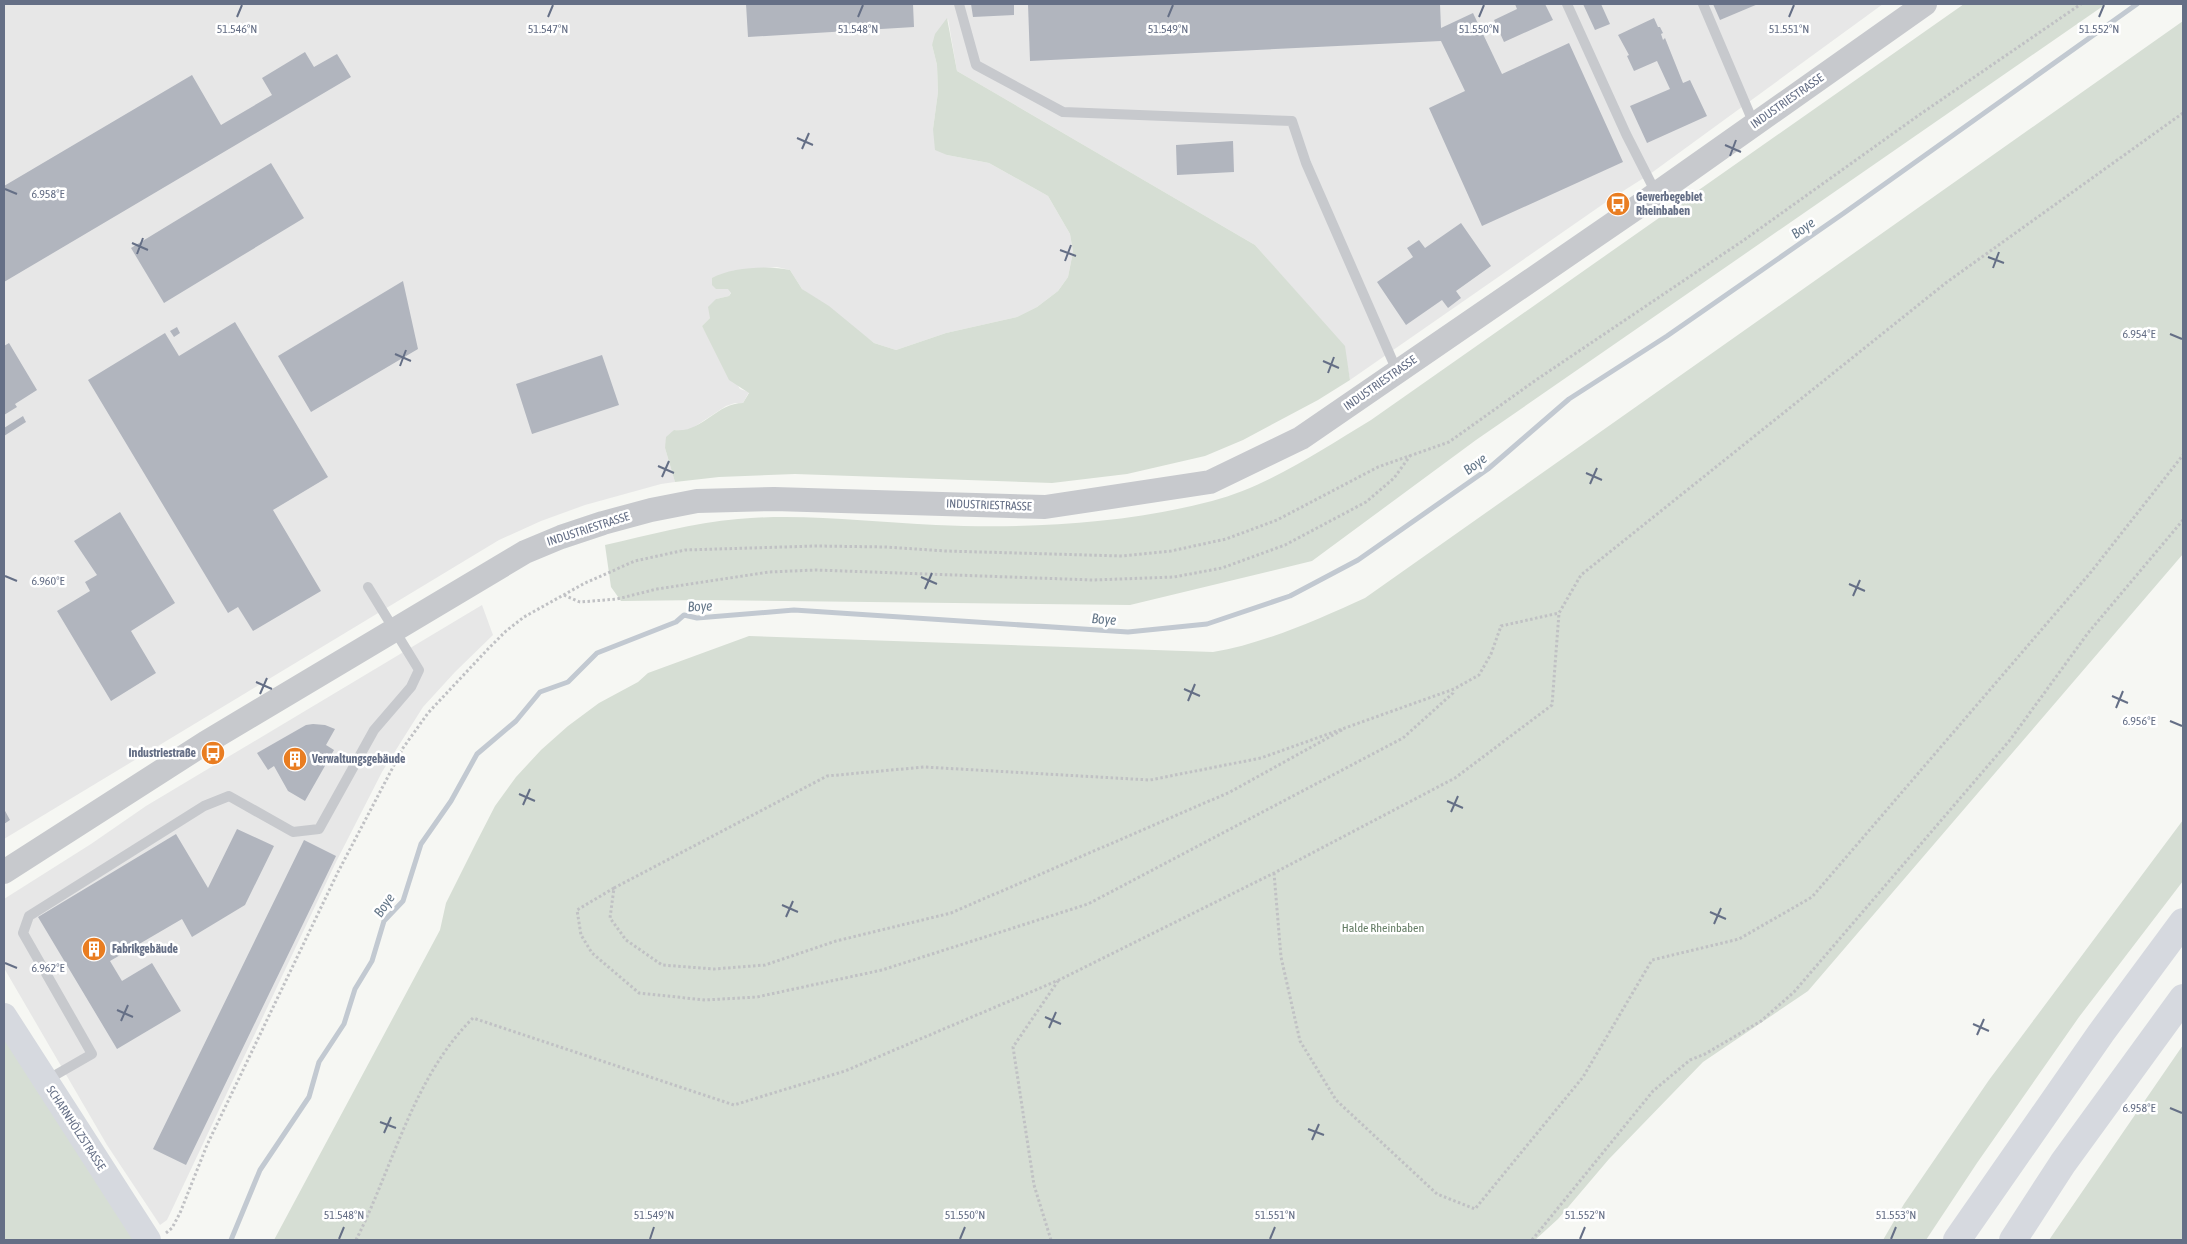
<svg xmlns="http://www.w3.org/2000/svg" width="2187" height="1244" font-family="'Asap Condensed',sans-serif">
<style>
.built{fill:#e7e7e7}
.green{fill:#d6ded4}
.lines{fill:none;stroke-linecap:round;stroke-linejoin:round}
.stream{stroke:#c2c9d1;stroke-width:5}
.building{fill:#b1b5be}
.path{stroke:#c0c1c4;stroke-width:3;stroke-dasharray:2.5 2.5;stroke-linecap:butt}
.service{stroke:#c7c9cd;stroke-width:10}
.tertiary{stroke:#c7c9cd;stroke-width:24}
.secondary{stroke:#d6d9df;stroke-width:26}
.motorway{stroke:#d6d9df;stroke-width:28}
.ticks{fill:none;stroke:#656f86;stroke-width:2}
.labels{text-anchor:middle;dominant-baseline:central;stroke-width:5;stroke-linejoin:round;paint-order:stroke}
.street-label{font-size:12px;fill:#656f86;stroke:#fff}
.poi-label{font-size:12px;font-weight:bold;fill:#656f86;stroke:#fff;text-anchor:start}
.park-label{font-size:12px;fill:#647c64;stroke:#fff}
.water-label{font-size:14px;font-style:italic;fill:#657789;stroke:#fff}
.ticks-label{font-size:12px;text-anchor:middle;fill:#656f86;stroke:#fff;stroke-width:5;stroke-linejoin:round;paint-order:stroke}
</style>
<rect width="100%" height="100%" fill="#f6f7f3"/>
<!-- built -->
<path class="built" d="M4 4H1883L1650 174 1609 200 1350 380 1344 346 1255 245 957 71 948 19 932 45 937 65 938 92 933 129 947 155 989 163 1048 196 1070 234 1073 252 1068 277 1058 291 1037 307 1017 317 946 333 896 350 874 343 802 289 790 270 777 267 731 271 721 288 729 289 731 292 729 296 716 299 710 318 702 326 740 389 749 392 743 403H735L726 406 691 429 681 431 674 430 665 448 675 482 661 484 585 505 541 521 499 540 4 839Z
M482 605 493 635 455 672 423 707 382 772 336 862 167 1220 160 1225 107 1145 4 968V899L91 844 146 806Z"/>
<!-- green -->
<path class="green" d="M1964 4H2106L1476 440 1312 561 1130 605 704 600 621 601 611 587 605 545C649 535 693 523 738 519 803 513 871 522 936 525 1026 529 1125 524 1212 501 1269 486 1321 450 1371 420Z
M947 18 957 71 1255 245 1345 346 1350 380 1318 400 1243 440 1205 456 1127 474 1052 483 795 474 719 477 675 482 665 448 666 437 674 430C701 434 716 403 743 403L749 393 729 380 702 326 710 318 708 307 716 299 729 296 731 293 728 289H716L712 285V278C731 267 769 265 790 270L802 289 829 306 874 343 896 350 946 333 1017 317 1037 307 1058 291 1068 277 1073 252 1070 234 1048 196 989 163 947 155 935 150 933 129 938 92 937 65 932 45 935 34Z
M2183 21V554L1808 991 1703 1062 1609 1159 1558 1219 1535 1240H274L440 930 446 903 476 843 495 806 516 777 541 750 568 726 599 703 638 682 648 673 749 636 1213 652C1263 644 1319 619 1365 598Z
M2183 820V881L2079 1017 1977 1163 1926 1240H1883L1904 1204 1989 1080Z
M4 1021 135 1240H4Z
M2183 1045V1240H2049Z"/>
<g class="lines">
<!-- stream -->
<path class="stream" d="M231 1240 260 1170 309 1097 319 1062 344 1024 355 989 372 961 384 921 403 901 421 844 451 801 477 754 516 721 540 692 568 682 597 653 676 622 684 615 697 618 794 610 1128 632 1207 624 1290 596 1358 560 1488 469 1569 399 1667 336 1844 213 2137 4"/>
</g>
<!-- building -->
<path class="building" d="M746 4H913L914 27 748 37Z
M971 4H1014V15L973 17Z
M1028 4H1440L1441 28 1473 13 1502 74 1569 43 1623 162 1482 226 1429 108 1465 91 1441 41 1030 61Z
M1515 4H1545L1553 20 1504 42 1494 20 1517 9Z
M1583 4H1601L1610 24 1595 30Z
M1713 4H1758L1720 20Z
M1654 18 1658 27H1660L1663 33 1661 34 1663 40 1665 38 1683 83 1690 80 1707 116 1647 143 1630 106 1670 89 1657 61 1634 71 1627 56 1629 55 1618 35Z
M305 52 314 67 337 54 351 77 4 282V186L192 75 221 125 272 95 262 78Z
M1233 141 1234 172 1177 175 1176 145Z
M271 163 304 218 164 303 131 248Z
M1461 223 1491 266 1456 291 1461 298 1448 308 1442 300 1406 325 1377 282 1413 257 1407 248 1419 240 1425 248Z
M403 281 418 349 311 412 278 356Z
M235 322 328 477 273 510 321 591 253 631 238 607 228 613 88 380 165 333 179 356Z
M177 327 180 333 174 337 170 331Z
M9 343 37 390 15 404 17 407 4 415V346Z
M602 355 619 405 532 434 516 384Z
M23 416 26 422 4 436V428Z
M120 512 175 603 131 631 156 673 111 701 57 611 90 591 85 582 97 575 74 541Z
M313 724 325 725 335 729 326 745 334 750 305 801 288 791 274 766 268 770 257 753 306 725Z
M4 809 10 820 4 824Z
M237 829 274 846 245 905 192 937 182 919 110 961 122 981 152 963 181 1011 117 1049 38 917 176 834 208 888Z
M304 840 336 856 186 1165 153 1149Z"/>
<g class="lines">
<!-- path -->
<path class="path" d="M564 595 580 602 617 599 657 589 769 572 816 570 1093 580 1174 577 1222 568 1285 545 1366 502 1394 478 1410 456
M1342 730 1230 792 951 913 836 941 765 965 714 969 662 965 626 940 610 918 614 888 827 776 924 767 1150 780 1261 758 1454 689 1479 675 1491 654 1501 626 1559 613
M1274 873 1281 957 1300 1041 1336 1100 1437 1194 1475 1209 1583 1077 1652 960 1739 939 1812 897 2091 572 2183 455
M614 888 577 910 581 935 592 953 639 993 705 1000 757 997 882 970 1088 904 1403 738 1453 693 1454 690
M166 1233 172 1228 180 1213 207 1145 338 872 403 748 428 713 487 650 506 631 524 617 585 583 635 561 685 550 816 546 886 547 946 551 1122 556 1171 551 1226 539 1277 520 1378 467 1449 442 1536 380 1744 240 1919 115 2081 4
M356 1240C393 1167 413 1077 473 1018L734 1105 845 1071 1059 980 1274 873 1455 778 1552 705 1559 613 1581 575 1947 282 2183 113
M1051 1240 1034 1185 1013 1047 1058 981
M1532 1240 1653 1091 1690 1060 1705 1054 1761 1021 1794 992 2010 740 2088 633 2183 520"/>
<!-- service -->
<path class="service" d="M959 4 976 65 1063 112 1292 121 1306 163 1397 371
M1567 4 1626 134 1656 193
M1703 4 1754 124
M45 1081 92 1054 23 933 29 916 204 806 229 796 293 832 319 829 374 730 411 687 419 670 368 587"/>
<!-- tertiary -->
<path class="tertiary" d="M4 872 205 743 525 552 561 537 603 523 651 510 697 501 774 499 1045 507 1210 482 1301 438 1639 206 1925 4"/>
<!-- secondary -->
<path class="secondary" d="M4 1016 148 1240"/>
<!-- motorway -->
<path class="motorway" d="M1957 1240 2101 1033 2183 922
M2013 1240 2063 1163 2183 998"/>
</g>
<!-- ticks -->
<path class="ticks" d="M237 17 242 5M548 17 553 5M858 17 863 5M1168 17 1173 5M1479 17 1484 5M1789 17 1794 5M2099 17 2104 5M797 138 813 145M1725 145 1741 152M802 149 809 133M1730 156 1736 140M5 189 17 194M132 243 148 250M1060 250 1076 256M137 254 143 238M1988 257 2004 263M1065 261 1071 245M1993 268 1999 252M2170 334 2182 339M395 354 411 361M1323 361 1339 368M400 366 406 350M1328 373 1334 357M658 466 674 473M1586 473 1602 480M662 477 669 461M1590 484 1597 468M5 576 17 581M921 577 937 584M1849 584 1865 591M925 589 932 573M1853 596 1860 580M256 682 272 689M1184 689 1200 696M260 694 267 678M2112 696 2128 703M1188 701 1195 684M2116 708 2123 691M2170 721 2182 726M519 794 535 801M1447 801 1463 808M523 805 530 789M1451 812 1458 796M782 905 798 912M1710 912 1726 919M786 917 793 901M1714 924 1721 908M5 963 17 968M117 1010 133 1017M1045 1017 1061 1024M121 1021 128 1005M1973 1024 1989 1031M1049 1028 1056 1012M1977 1035 1984 1019M2170 1108 2182 1113M380 1122 396 1128M1308 1129 1324 1135M384 1133 391 1117M1312 1140 1319 1124M339 1239 344 1227M650 1239 654 1227M960 1239 965 1227M1270 1239 1275 1227M1580 1239 1585 1227M1891 1239 1896 1227"/>
<!-- icons -->
<defs>
<g id="bus-disc" transform="scale(1.25)"><circle r="9.5" fill="#e97d21" stroke="#fff"/><path d="M-5-6H5V4H4V6H2V4H-2V6H-4V4H-5ZM-3.5-4V0h7V-4ZM-3.5 1.2v1.5H-2V1.2ZM2 1.2v1.5H3.5V1.2Z" fill="#fff"/></g>
<g id="building-disc" transform="scale(1.25)"><circle r="9.5" fill="#e97d21" stroke="#fff"/><path d="M-4-6H4V6H1V3H-1V6H-4ZM-2.5-4.3h1.7v1.8h-1.7ZM.8-4.3h1.7v1.8H.8ZM-2.5-1h1.7V.8h-1.7ZM.8-1h1.7V.8H.8Z" fill="#fff"/></g>
</defs>
<g fill-rule="evenodd">
<use href="#bus-disc" x="1618" y="204"/>
<use href="#bus-disc" x="213" y="753"/>
<use href="#building-disc" x="295" y="759"/>
<use href="#building-disc" x="94" y="949"/>
</g>
<g class="labels">
<!-- street labels -->
<g class="street-label">
<text transform="translate(1787 101) rotate(-35)">INDUSTRIESTRASSE</text>
<text transform="translate(1380 383) rotate(-35)">INDUSTRIESTRASSE</text>
<text transform="translate(989 505) rotate(2)">INDUSTRIESTRASSE</text>
<text transform="translate(588 529) rotate(-18)">INDUSTRIESTRASSE</text>
<text transform="translate(76 1128) rotate(57)">SCHARNHÖLZSTRASSE</text>
</g>
<!-- poi labels -->
<g class="poi-label">
<text x="1636" y="197">Gewerbegebiet<tspan x="1636" dy="14">Rheinbaben</tspan></text>
<text x="196" y="753" text-anchor="end">Industriestraße</text>
<text x="312" y="759">Verwaltungsgebäude</text>
<text x="112" y="949">Fabrikgebäude</text>
</g>
<!-- park labels -->
<g class="park-label">
<text x="1383" y="928">Halde Rheinbaben</text>
</g>
<!-- water labels -->
<g class="water-label">
<text transform="translate(1803 228) rotate(-35)">Boye</text>
<text transform="translate(1475 464) rotate(-37)">Boye</text>
<text transform="translate(700 606) rotate(-2)">Boye</text>
<text transform="translate(1104 619) rotate(4)">Boye</text>
<text transform="translate(384 905) rotate(-55)">Boye</text>
</g>
</g>
<g class="ticks-label">
<text x="237" y="33">51.546°N</text>
<text x="548" y="33">51.547°N</text>
<text x="858" y="33">51.548°N</text>
<text x="1168" y="33">51.549°N</text>
<text x="1479" y="33">51.550°N</text>
<text x="1789" y="33">51.551°N</text>
<text x="2099" y="33">51.552°N</text>
<text x="48" y="198">6.958°E</text>
<text x="2139" y="338">6.954°E</text>
<text x="48" y="585">6.960°E</text>
<text x="2139" y="725">6.956°E</text>
<text x="48" y="972">6.962°E</text>
<text x="2139" y="1112">6.958°E</text>
<text x="344" y="1219">51.548°N</text>
<text x="654" y="1219">51.549°N</text>
<text x="965" y="1219">51.550°N</text>
<text x="1275" y="1219">51.551°N</text>
<text x="1585" y="1219">51.552°N</text>
<text x="1896" y="1219">51.553°N</text>
</g>
<!-- border -->
<rect width="2187" height="1244" fill="none" stroke="#656f86" stroke-width="10"/>
</svg>
